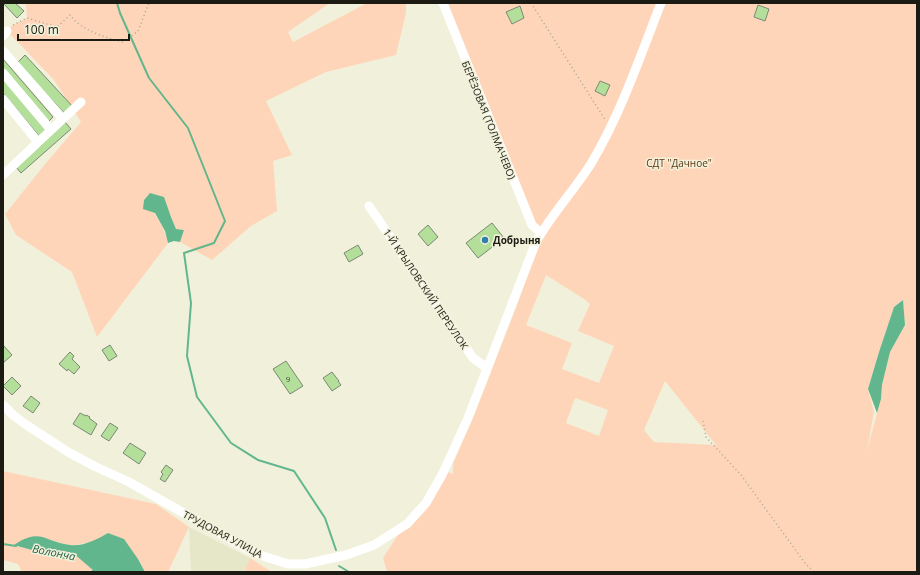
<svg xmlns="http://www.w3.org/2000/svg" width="920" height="575" font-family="'Open Sans',sans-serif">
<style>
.built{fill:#e6e7c8}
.green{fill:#ffd5b9;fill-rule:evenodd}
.water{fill:#62b68d}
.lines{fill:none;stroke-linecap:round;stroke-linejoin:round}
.stream{stroke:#62b68d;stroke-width:2}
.building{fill:#b3df9b;stroke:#7c8876}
.path{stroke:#a8a897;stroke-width:1.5;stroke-dasharray:1 3;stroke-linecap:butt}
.minor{stroke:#fff;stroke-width:9}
.poi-dot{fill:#2f7fb0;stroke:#f1f1db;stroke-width:1.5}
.labels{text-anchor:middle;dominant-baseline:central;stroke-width:3;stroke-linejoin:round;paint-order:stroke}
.number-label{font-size:8px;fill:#414c35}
.street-label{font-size:10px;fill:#1b1b13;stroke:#f1f1db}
.park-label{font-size:10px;fill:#5f3410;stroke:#f1f1db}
.poi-label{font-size:10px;font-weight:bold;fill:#1b1b13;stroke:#f1f1db;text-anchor:start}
.water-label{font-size:11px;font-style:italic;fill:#256347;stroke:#f1f1db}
</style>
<rect width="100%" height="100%" fill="#f1f1db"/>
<!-- built -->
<path class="built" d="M189 527 250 558 244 572H191Z"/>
<!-- green -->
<path class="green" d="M26 3H330L288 32 293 42 367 3H406V13L396 55 326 72 266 101 292 155 273 161 277 211 251 226 212 260 180 242 184 230 176 229 171 217 150 193 144 200C155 213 164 226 168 243L97 337 72 272 16 235 5 214 46 163 81 122 54 80 7 31 13 25 27 18Z
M442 3H917V572H387L383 558 405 524 417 513 443 470 453 474V464C469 428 484 391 498 354 513 316 528 278 539 238ZM546 275 584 299 590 304 578 331 614 346 599 383 562 369 572 343 526 325ZM903 300 905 325 890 352 882 385 881 399 867 450 874 412 868 389 879 352 894 307ZM665 381 716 445 654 442 644 430ZM575 398 608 410 599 436 566 423Z
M3 471 156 504 189 527 168 572H145L138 559 108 533 95 541 71 546 34 536 64 559 78 556 93 568 91 572H22L18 564 3 560Z
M250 558 272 572H244Z"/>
<!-- water -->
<path class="water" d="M150 193 164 197 171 217 176 229 184 230 180 242 174 241 168 243 165 231 155 213 143 209 144 200Z
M903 300 905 325 890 352 882 385 881 399 877 413 868 389 879 352 894 307Z
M108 533 124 539 138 559 145 572H91L93 568 78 556 64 559 14 545C41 527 44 542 70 545 82 547 98 539 108 533Z"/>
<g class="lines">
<!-- stream -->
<path class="stream" d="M117 3 120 13 149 78 188 128 225 221 214 243 184 253 191 303 187 356 197 397 231 443 258 460 294 471 325 518 336 550
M3 544 16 546
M77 555 92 568
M339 566 349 572"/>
</g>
<!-- building -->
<path class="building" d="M3 3H15L24 11 17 18Z
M758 5 769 9 765 21 754 17Z
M520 6 524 18 512 24 506 12Z
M25 55 74 108 66 115 17 63Z
M3 59 53 117 48 122 3 70Z
M3 78 46 130 39 136 3 93Z
M600 81 610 85 605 96 595 91Z
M65 122 71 129 21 173 15 166Z
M492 223 504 238 478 258 466 243Z
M428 225 438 237 428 246 418 234Z
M358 245 363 254 349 262 344 253Z
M3 345 12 355 3 363Z
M110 345 117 356 109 361 102 350Z
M70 352 74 356 72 359 80 367 74 374 68 369 67 371 59 364Z
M286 361 303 386 290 394 273 369Z
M332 372 339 381H338L341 385 332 391 323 378Z
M12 377 21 386 12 395 3 386Z
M31 396 40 403 33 413 23 406Z
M80 413 86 416V415L90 417 89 418 97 424 91 435 73 424Z
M110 423 118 428 109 441 101 436Z
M130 443 146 453 139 464 123 453Z
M166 465 173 470 165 482 160 479 163 474 161 472Z"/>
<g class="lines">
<!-- path -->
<path class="path" d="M531 3 606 121
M13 25 27 18 57 27 70 15C82 31 104 37 123 42L138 31 149 3
M703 421 706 437 741 475 805 563 814 572"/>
<!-- minor -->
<path class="minor" d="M443 3 532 225 541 233
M3 36 7 31
M3 51 63 119
M3 73 51 130
M3 99 38 142
M3 175 81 102
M369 206 473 358 487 368
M3 405 13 415 25 424 68 452 94 466 129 482 249 550 263 556 288 564H305L346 555 374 545 407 524 426 503 442 475 468 418 536 242C552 213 575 190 592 162 621 113 640 57 661 3"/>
</g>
<!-- markers -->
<circle class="poi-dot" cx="485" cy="240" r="4"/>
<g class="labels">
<!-- number labels -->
<g class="number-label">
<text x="288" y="378">9</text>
</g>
<!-- street labels -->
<g class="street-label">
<text transform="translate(489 120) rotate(68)">БЕРЁЗОВАЯ (ТОЛМАЧЕВО)</text>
<text transform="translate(426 289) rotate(56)">1-Й КРЫЛОВСКИЙ ПЕРЕУЛОК</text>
<text transform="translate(223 534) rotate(28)">ТРУДОВАЯ УЛИЦА</text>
</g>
<!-- park labels -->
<g class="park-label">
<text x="679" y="163">СДТ "Дачное"</text>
</g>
<!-- poi labels -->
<g class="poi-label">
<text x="493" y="240">Добрыня</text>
</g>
<!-- water labels -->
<g class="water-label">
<text transform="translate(54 552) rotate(11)">Волонча</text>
</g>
</g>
<!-- border -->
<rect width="920" height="575" fill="none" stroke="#1b1b13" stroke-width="8"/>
<!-- scale -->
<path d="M18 34v6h111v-6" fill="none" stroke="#1b1b13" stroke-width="2"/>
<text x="24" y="34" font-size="12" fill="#1b1b13" stroke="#f1f1db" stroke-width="3" paint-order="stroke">100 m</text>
</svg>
